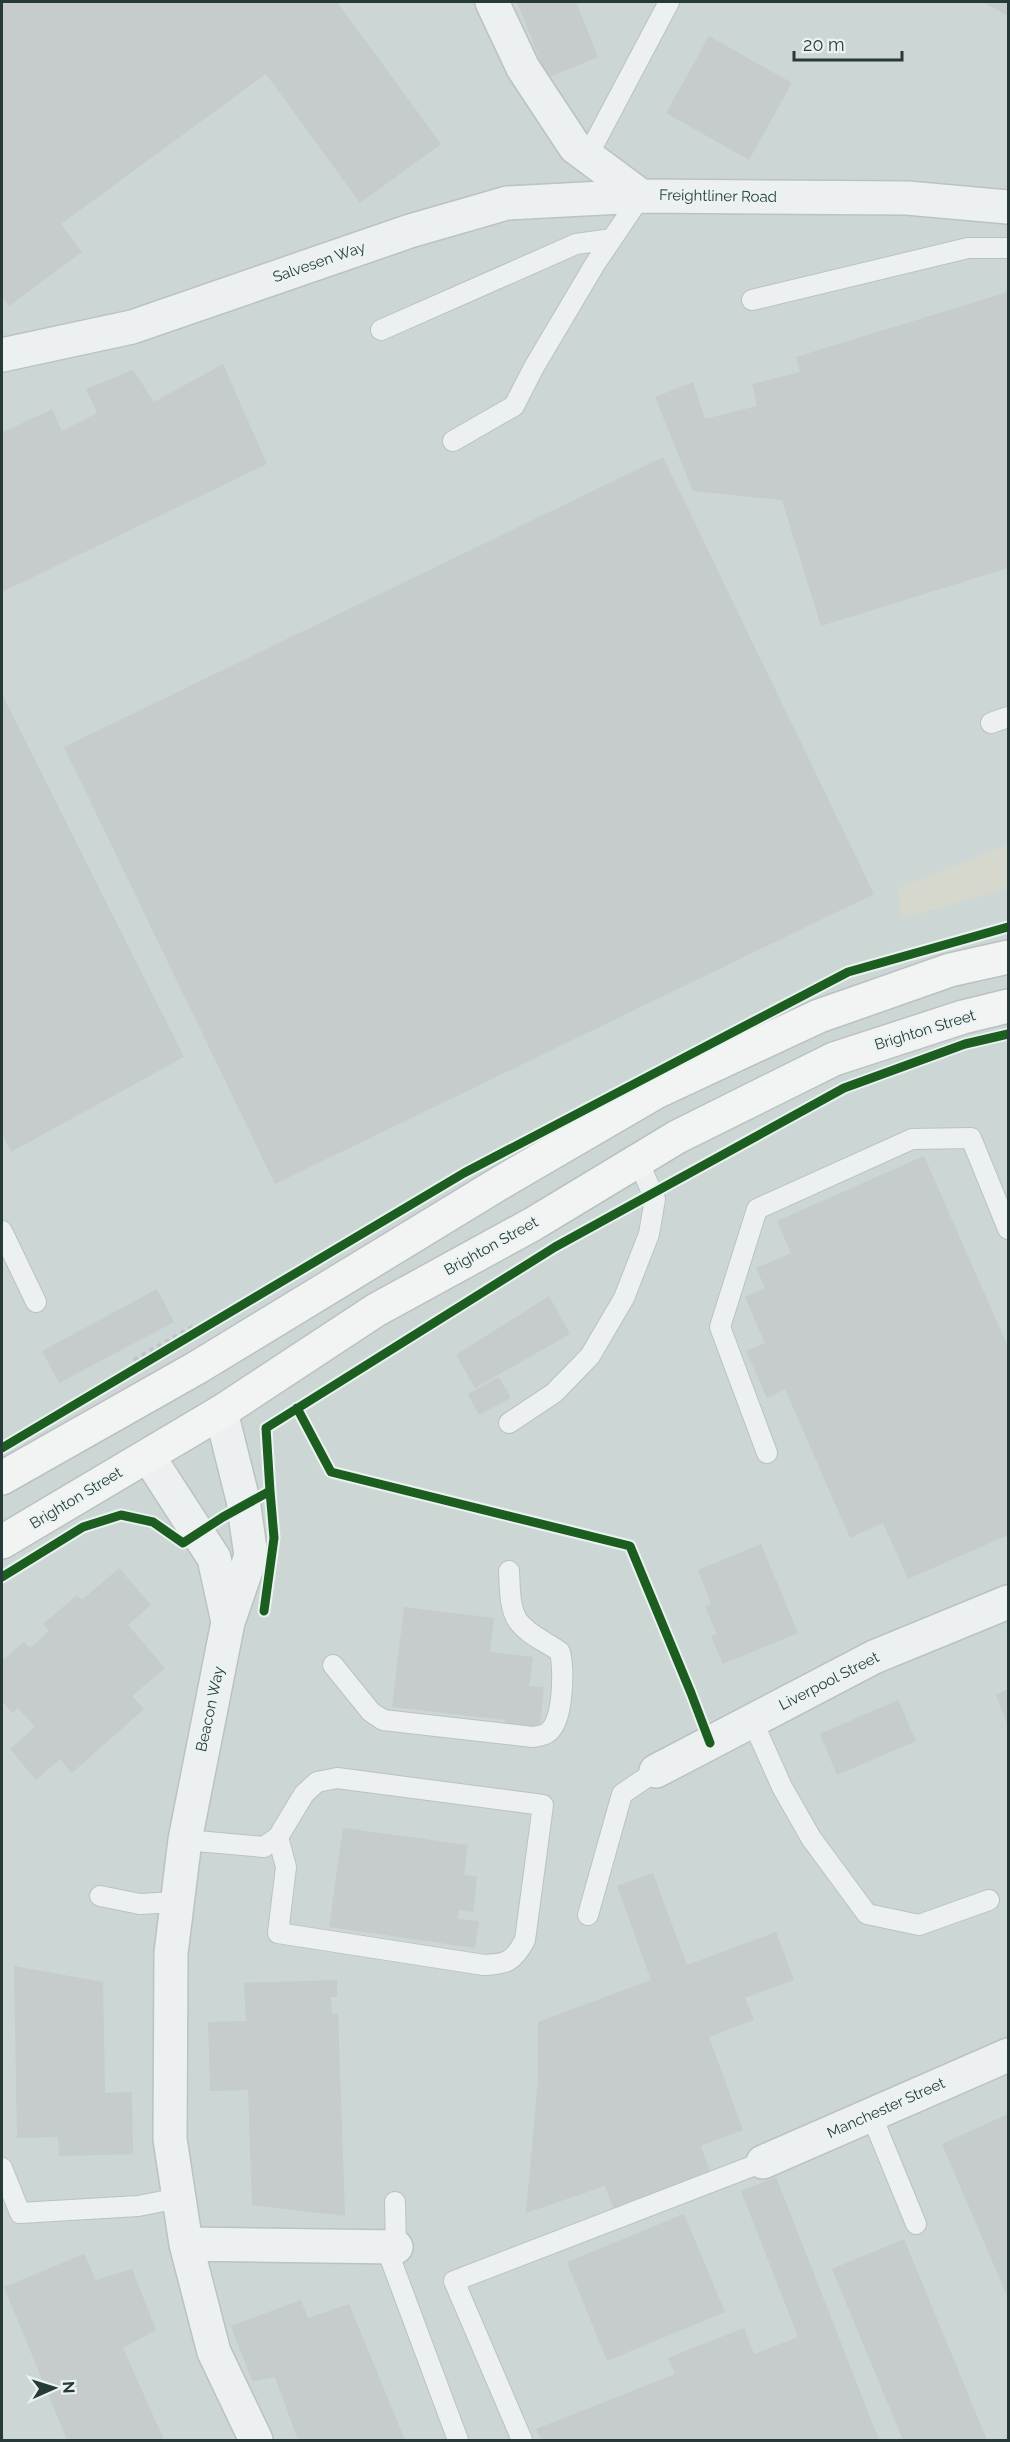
<svg xmlns="http://www.w3.org/2000/svg" width="1010" height="2442" font-family="Raleway,sans-serif">
<style>
.built{fill:#ccd6d5}
.green{fill:#d6d8ce}
.building{fill:#c6cbcb}
.lines{fill:none;stroke-linecap:round;stroke-linejoin:round}
.service-casing{stroke:#bcc1c1;stroke-width:22}
.minor-casing{stroke:#bcc1c1;stroke-width:36}
.primary-casing{stroke:#bbc1c0;stroke-width:36}
.path{stroke:#bfc3c3;stroke-width:4;stroke-dasharray:4.5 4.5;stroke-linecap:butt}
.service{stroke:#edf0f0;stroke-width:20}
.minor{stroke:#edf0f0;stroke-width:33}
.primary{stroke:#f2f4f4;stroke-width:33}
.cycleway-casing{stroke:#ebf3f2;stroke-width:13}
.cycleway{stroke:#1b5e20;stroke-width:9}
.labels{text-anchor:middle;dominant-baseline:central;stroke-width:4.5;stroke-linejoin:round;paint-order:stroke}
.street-label{font-size:15px;fill:#263b39;stroke:#ebf3f2}
</style>
<rect width="100%" height="100%" fill="#dee3e3"/>
<!-- built -->
<path class="built" d="M2 2H1008V2440H2Z"/>
<!-- green -->
<path class="green" d="M1008 844V888L901 919 899 888Z"/>
<!-- building -->
<path class="building" d="M2 2H337L441 144 360 203 266 74 61 224 82 252 9 306 2 296Z
M517 2H576L598 57 547 78Z
M983 2H1008V16Z
M709 36 792 83 749 160 666 113Z
M1008 292V568L821 626 782 500 693 491 655 397 693 382 705 419 757 406 752 384 800 372 796 357Z
M223 364 267 464 2 592V433L52 409 62 431 97 413 86 389 133 370 154 402Z
M663 457 874 894 275 1184 64 747Z
M2 694 184 1057 11 1152 2 1133Z
M924 1156 1008 1347V1535L908 1579 883 1523 850 1538 785 1389 767 1398 746 1351 765 1343 745 1297 765 1288 756 1268 791 1253 777 1221Z
M157 1289 174 1322 59 1383 42 1351Z
M549 1296 570 1334 475 1388 456 1355Z
M499 1377 511 1398 479 1415 468 1394Z
M761 1544 798 1633 723 1664 711 1636 717 1634 705 1606 711 1604 698 1570Z
M119 1568 151 1605 128 1625 165 1668 132 1696 144 1709 72 1773 60 1759 36 1780 10 1749 35 1727 18 1708 12 1713 2 1701V1661L24 1642 30 1648 49 1631 43 1624 77 1595 82 1600Z
M404 1607 494 1618 490 1652 533 1657 529 1686 544 1687 540 1724 535 1726H525V1729L504 1727 505 1720 392 1707Z
M1008 1689V1726L996 1695Z
M898 1700 916 1741 837 1775 820 1734Z
M343 1828 468 1845 464 1875 477 1877 473 1912 459 1910 458 1919 479 1921 475 1948 329 1927Z
M653 1873 687 1965 776 1932 794 1980 745 1998 754 2020 709 2037 743 2130 701 2146 710 2172 613 2208 605 2186 526 2213 538 2079V2022L651 1980 617 1886Z
M14 1966 103 1982 105 2093 132 2092 133 2154 59 2156 58 2137 17 2138Z
M337 1980V1997H331L332 2014H338L345 2216 252 2205 248 2090 210 2091 208 2022 246 2021 244 1983Z
M1008 2114V2298L942 2144Z
M776 2177 879 2440H541L536 2429 675 2374 668 2358 744 2328 754 2354 798 2337 741 2191Z
M684 2214 725 2312 607 2361 567 2262Z
M904 2239 987 2440H903L832 2269Z
M84 2254 96 2280 132 2269 156 2330 123 2348 164 2440H67L4 2287Z
M301 2300 308 2318 349 2304 405 2440H298L275 2377 252 2381 231 2326Z"/>
<g class="lines">
<!-- service casing -->
<g class="service-casing">
<path id="service" d="M587 157 669 2
M752 300 968 248H1008
M381 330 576 244 612 239
M453 441 514 406 534 367 595 264 641 196
M991 723 1008 717
M2 1231 36 1302
M509 1423 554 1393 590 1356 624 1298 649 1234 655 1199 638 1161
M767 1453 720 1327 757 1209 912 1139 971 1138 1008 1229
M333 1665 371 1712 383 1720 533 1737C537 1736 543 1736 547 1733 564 1723 564 1669 560 1652 547 1642 528 1635 518 1621 509 1608 510 1586 509 1571
M752 1720 782 1787 811 1838 867 1914 919 1925 989 1900
M185 1840 264 1847 278 1837 304 1794 317 1782 337 1778 543 1805 525 1940C513 1962 507 1964 484 1965L278 1933 286 1867 278 1837
M100 1896 140 1904 177 1902
M588 1915 622 1794 656 1771
M871 2114 916 2224
M2 2168 20 2213 138 2206 179 2198
M395 2202 396 2247
M386 2247 458 2440
M522 2440 454 2281 763 2162"/>
</g>
<!-- minor casing -->
<g class="minor-casing">
<path id="minor" d="M492 2 523 68 575 147 641 196 907 198 1008 207
M2 355 132 327 410 231 507 203 641 196
M221 1412 243 1500 251 1556 228 1622 185 1840 171 1953 170 2139 186 2244 214 2352 256 2440
M148 1456 214 1558 228 1622
M656 1771 874 1657 1008 1602
M763 2162 1008 2055
M186 2244 396 2247"/>
</g>
<!-- primary casing -->
<g class="primary-casing">
<path id="primary" d="M2 1478 198 1367 500 1183 656 1092 819 1016 950 970 1008 957
M2 1542 221 1412 376 1310 533 1224 677 1137 834 1059 963 1017 1008 1006"/>
</g>
<!-- path -->
<path class="path" d="M134 1360 195 1325"/>
<!-- service -->
<use href="#service" class="service"/>
<!-- minor -->
<use href="#minor" class="minor"/>
<!-- primary -->
<use href="#primary" class="primary"/>
<!-- cycleway casing -->
<g class="cycleway-casing">
<path id="cycleway" d="M297 1408 331 1472 630 1546 691 1693 710 1743
M2 1448 464 1173 848 972 1008 927
M2 1577 83 1527 121 1515 153 1522 183 1543 223 1517 270 1491 266 1428 555 1247 844 1088 965 1044 1008 1034
M264 1611 274 1538 270 1491"/>
</g>
<!-- cycleway -->
<use href="#cycleway" class="cycleway"/>
</g>
<g class="labels">
<!-- street labels -->
<g class="street-label">
<text transform="translate(718 196) rotate(1)">Freightliner Road</text>
<text transform="translate(319 262) rotate(-19)">Salvesen Way</text>
<text transform="translate(925 1030) rotate(-17)">Brighton Street</text>
<text transform="translate(491 1246) rotate(-29)">Brighton Street</text>
<text transform="translate(76 1498) rotate(-31)">Brighton Street</text>
<text transform="translate(829 1681) rotate(-27)">Liverpool Street</text>
<text transform="translate(210 1709) rotate(-78)">Beacon Way</text>
<text transform="translate(886 2108) rotate(-24)">Manchester Street</text>
</g>
</g>
<!-- border -->
<rect width="1010" height="2442" fill="none" stroke="#263b39" stroke-width="6"/>
<!-- north arrow -->
<g transform="translate(54 2388) rotate(87)" stroke="#ebf3f2" stroke-width="4.5" paint-order="stroke">
<path d="M0-4.5L10 22L0 15L-10 22Z" fill="#263b39"/>
<text y="-9" font-size="16" font-weight="bold" text-anchor="middle" fill="#263b39">N</text>
</g>
<!-- scale -->
<path d="M794 51v9h108v-9" fill="none" stroke="#263b39" stroke-width="3"/>
<text x="803" y="51" font-size="18" fill="#263b39" stroke="#ebf3f2" stroke-width="4.5" paint-order="stroke">20 m</text>
</svg>
